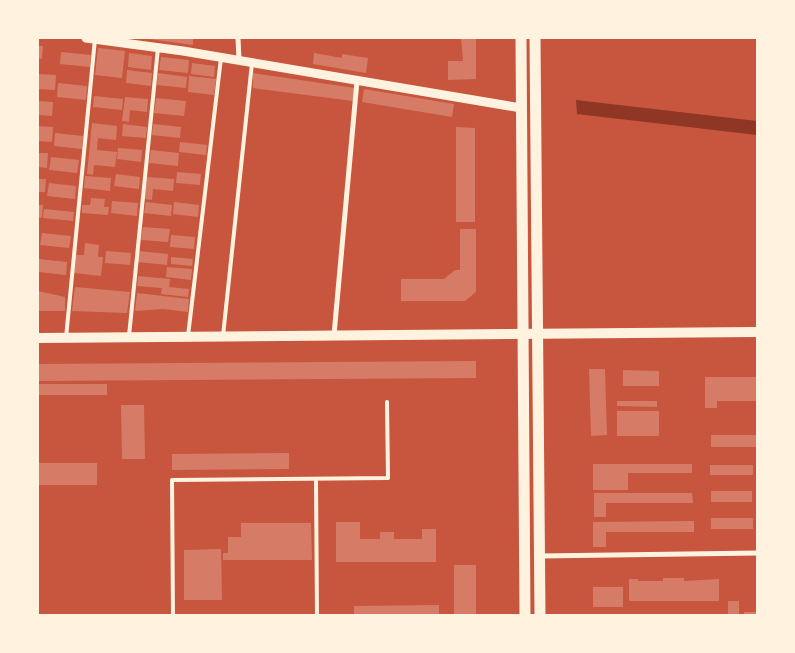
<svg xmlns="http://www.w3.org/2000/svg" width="795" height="653" font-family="'Work Sans',sans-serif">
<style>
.water{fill:#8f3625}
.building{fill:#d67c66}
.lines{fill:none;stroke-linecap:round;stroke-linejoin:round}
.service{stroke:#fff3e0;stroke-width:4}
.minor{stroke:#fff3e0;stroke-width:5}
.tertiary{stroke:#fff3e0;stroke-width:9}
.secondary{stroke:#fff3e0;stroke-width:10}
.primary{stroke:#fff3e0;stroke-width:11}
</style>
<rect width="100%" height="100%" fill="#c8553d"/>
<!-- water -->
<path class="water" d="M576 100 757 121V135L577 114Z"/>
<!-- building -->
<path class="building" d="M149 38H193V45L149 39Z
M314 38H341V39H314Z
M461 38H476V79L448 80V61H463Z
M38 46H43L42 59 38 58Z
M98 48 125 51 122 78 95 75Z
M61 52 91 55 90 67 60 64Z
M129 53 152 56 151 70 128 67Z
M314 53 342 58V54L368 58 366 73 313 64Z
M161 57 189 60 188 73 159 70Z
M192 63 215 66 214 77 191 74Z
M127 70 152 73 151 86 126 83Z
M158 73 187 77 186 88 157 85Z
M253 73 355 88 353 101 253 88Z
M38 74 56 75 55 90 38 89Z
M189 76 216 79 214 95 188 92Z
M58 83 87 86 86 100 57 97Z
M364 89 454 104 452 117 362 102Z
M94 96 123 99 122 110 93 107Z
M125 97 148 99 147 112 130 110 129 122 122 121Z
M156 98 186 101 184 116 154 113Z
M38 101 53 102 52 116 38 115Z
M92 123 117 126 116 140 98 138 97 150 117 152 115 167 94 165 93 175 87 174Z
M123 124 147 127 146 138 122 136Z
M153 124 181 127 180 138 152 135Z
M38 126 53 127 52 142 38 141Z
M456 127 475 128V222H456Z
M55 133 83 136 82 149 54 146Z
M180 142 207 145 206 155 179 152Z
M118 148 142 150 141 162 117 159Z
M151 150 179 153 178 166 149 163Z
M38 153H48L47 168 38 167Z
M51 157 79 160 77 173 49 170Z
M177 172 201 174 200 185 176 183Z
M116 174 140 177 139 189 114 186Z
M85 176 111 178 110 191 84 188Z
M147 177 174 179 173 191 153 189 152 200 145 199Z
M38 179H46L45 192H38Z
M49 183 76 186 75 199 47 196Z
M91 198 105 199 104 207H109L108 215 82 213V205H90Z
M112 201 138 203 137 216 111 213Z
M146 202 172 205 171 216 144 213Z
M174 202 199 205 198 217 173 214Z
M38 205H43L42 218 38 217Z
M44 209 74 212 73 221 43 218Z
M143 227 170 229 168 242 141 240Z
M460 229H476V292L465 301H401V279H444L455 270H460Z
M42 233 71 236 69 248 40 245Z
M171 235 195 237 194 249 170 247Z
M85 243 99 245 98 257H103L101 276 74 273 76 255H84Z
M106 251 131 253 130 265 105 263Z
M138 251 168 254 167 265 137 262Z
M171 257 193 259 192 266 171 264Z
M39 259 67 262 66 275 38 272Z
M167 267 192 269 191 280 166 277Z
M138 276 170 279 169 287 189 289 188 297 161 294 162 288 137 286Z
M75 287 130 292 127 313 72 311Z
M38 291 65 297V311H38Z
M137 293 189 299 188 312 163 309 135 311Z
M476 361V378L38 381V364Z
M589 369H605L607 435 591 436Z
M623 370 659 371V386H623Z
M705 377H758V401H717V408H705Z
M38 384H107V395H38Z
M617 401H657V407L617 406Z
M121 405H144L145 459H122Z
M617 411H659V436H617Z
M711 435H758V447H711Z
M289 453V469L172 470V454Z
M38 463H97V485H38Z
M593 464H692V473H628V490H593Z
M710 465H753V475H710Z
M711 491H752V502H711Z
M594 493H692L693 503H606V517H594Z
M711 518H753V529H711Z
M694 521V532H606V547H593V522Z
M336 522H360V539H380V532H394V539H422V529H436V562H336Z
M241 523H311L312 560H223V553H228V537H241Z
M221 549 222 600H184V550Z
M454 565H476V616H454Z
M663 578H684V581L719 579V601H629V579H638V581H663Z
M593 587H623V607H593Z
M728 601H739V616H728Z
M439 605V616H354V606Z
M744 612H758V616H744Z"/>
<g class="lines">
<!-- service -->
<path class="service" d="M129 336 158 48
M188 336 221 58
M223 336 252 63
M66 338 95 39
M316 479 317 616
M173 616 172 480 388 478 387 402"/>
<!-- minor -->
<path class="minor" d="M238 38 239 60
M334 335 357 81
M540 556 758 553"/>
<!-- tertiary -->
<path class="tertiary" d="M86 38 183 51 521 108"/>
<!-- secondary -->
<path class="secondary" d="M38 338 758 332"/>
<!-- primary -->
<path class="primary" d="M521 38 525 616
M535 38 540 616"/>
</g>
<!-- border -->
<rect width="795" height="653" fill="none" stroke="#fff3e0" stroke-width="78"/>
</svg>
